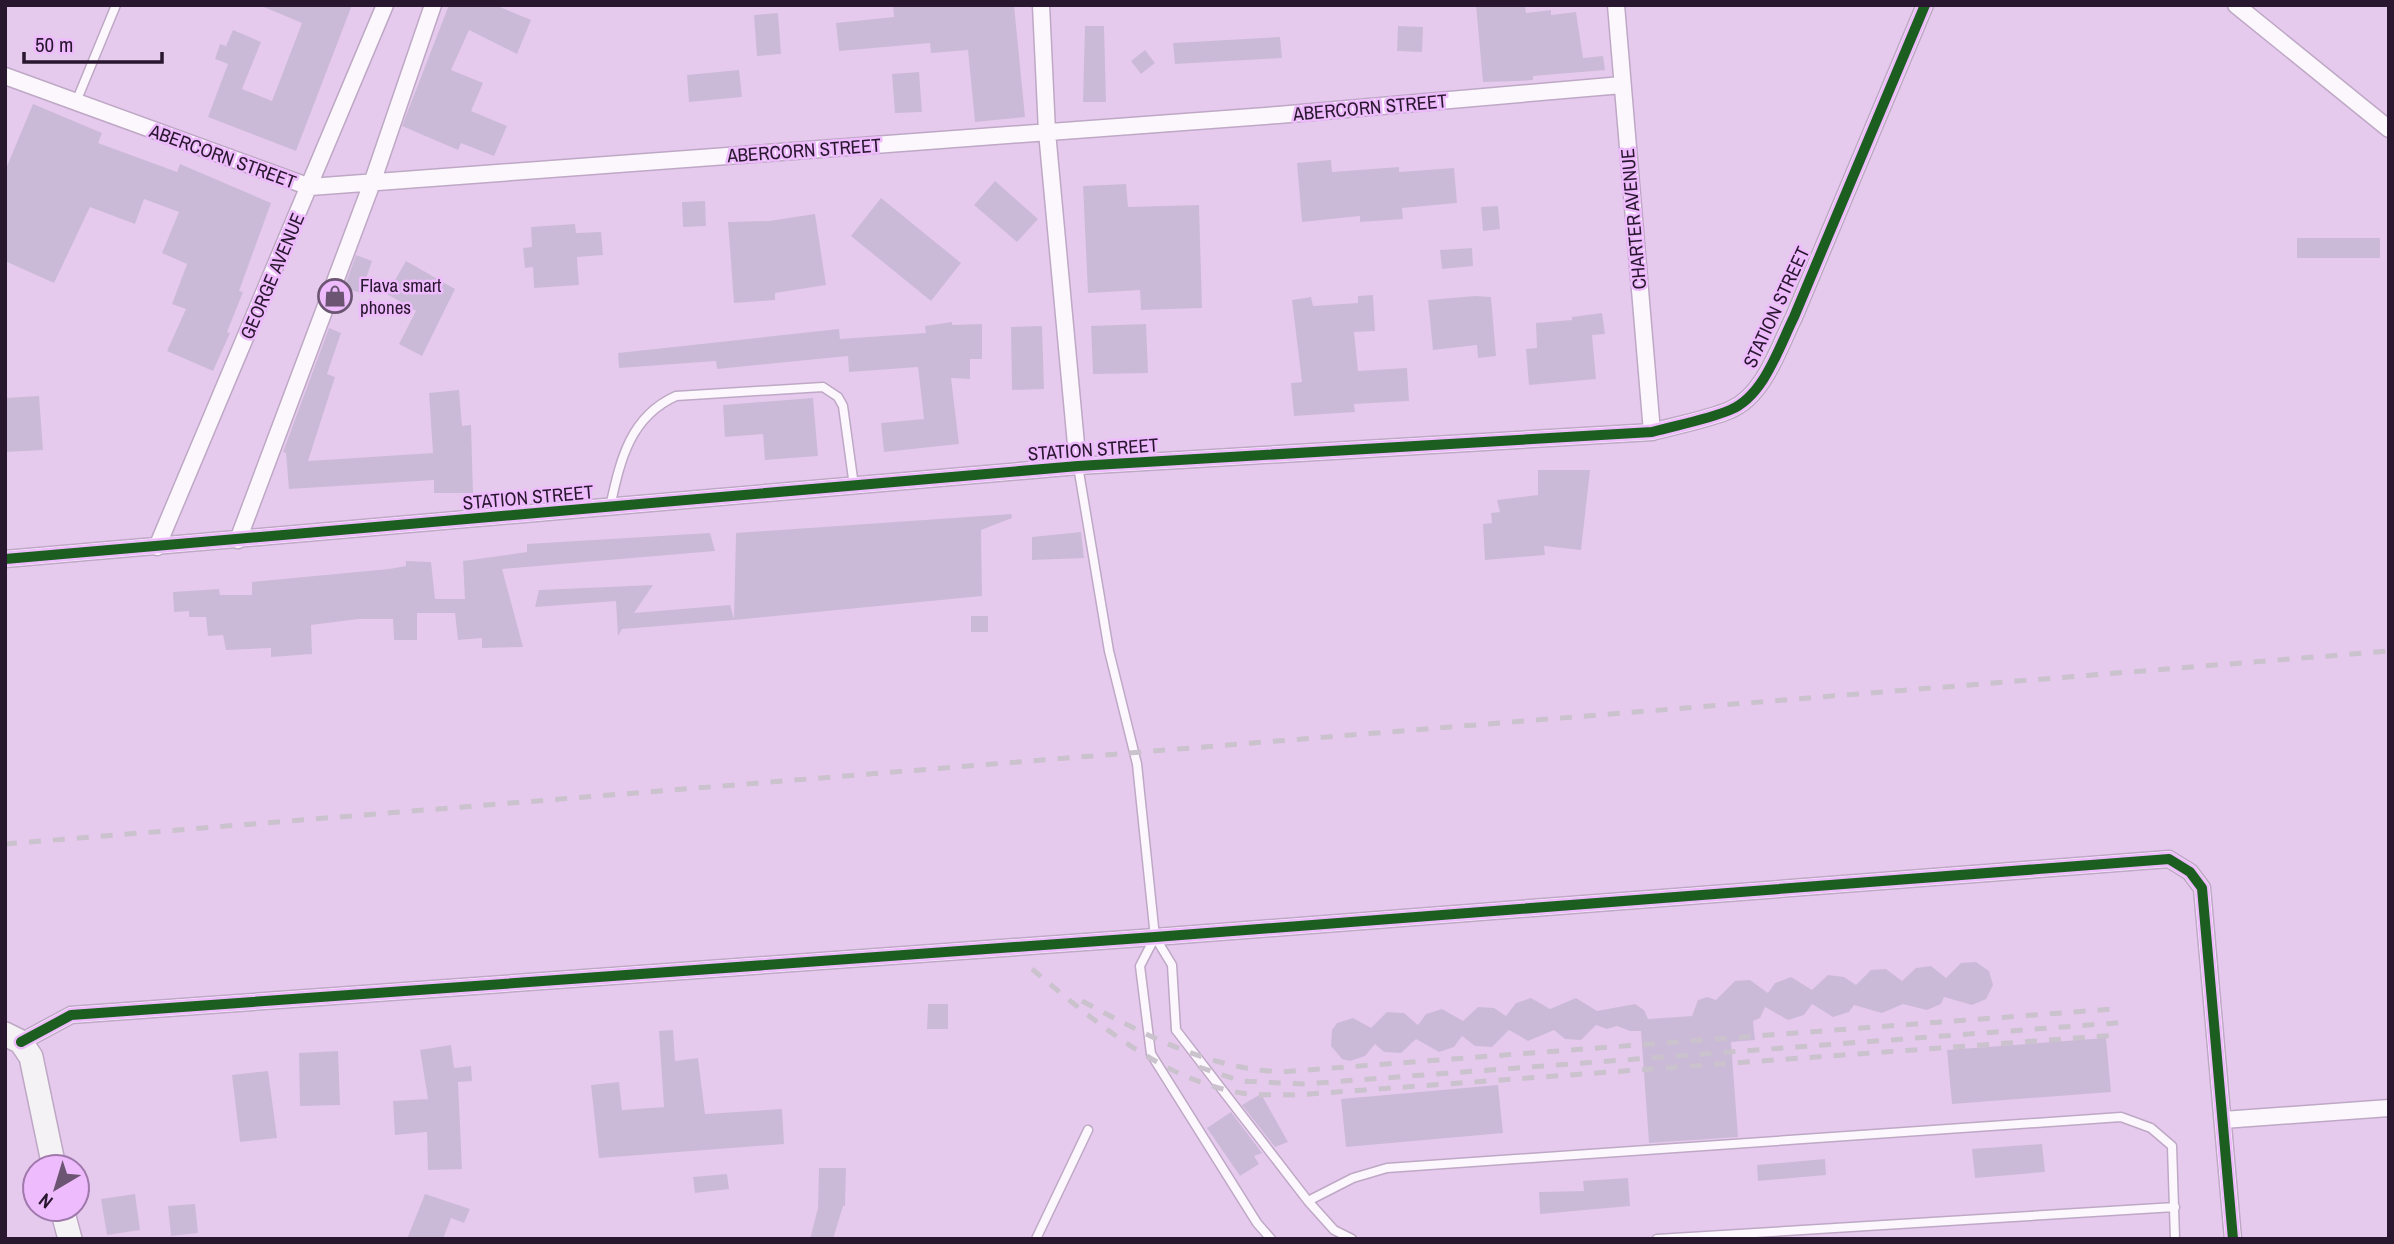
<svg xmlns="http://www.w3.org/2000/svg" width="2394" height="1244" font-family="'Archivo Narrow',sans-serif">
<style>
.building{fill:#cbbad7}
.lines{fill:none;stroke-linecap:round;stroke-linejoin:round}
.lane-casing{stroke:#bea8c5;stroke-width:11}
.street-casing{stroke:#bea8c5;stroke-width:19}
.secondary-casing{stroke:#bea8c5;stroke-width:26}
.lane{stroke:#fbf7fc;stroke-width:8}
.street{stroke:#fbf7fc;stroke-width:16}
.secondary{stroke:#f4f2f5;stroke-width:23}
.rail{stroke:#cac2cc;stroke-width:5;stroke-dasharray:12 12;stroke-linecap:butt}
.cycleway-casing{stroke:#eebbfd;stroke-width:15}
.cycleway{stroke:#1b5e20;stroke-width:10}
.labels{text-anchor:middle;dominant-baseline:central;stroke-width:5;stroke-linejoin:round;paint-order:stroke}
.street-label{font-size:19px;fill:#29162f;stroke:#eebbfd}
.poi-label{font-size:19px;fill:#29162f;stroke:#eebbfd;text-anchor:start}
</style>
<rect width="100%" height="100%" fill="#e6caee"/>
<!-- building -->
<path class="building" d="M352 5 296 151 208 117 228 64 215 59 220 44 226 46 233 30 261 42 242 89 272 101 302 23 259 5Z
M449 5H495L531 20 517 54 469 30 451 70 483 83 471 111 507 126 494 156 461 143 458 150 402 126Z
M893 5H1014L1025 117 975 122 968 50 931 53 930 43 839 51 836 23 894 17Z
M1476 5H1525L1526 13 1551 10V15L1576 12 1583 58 1603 56 1605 70 1533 76V80L1519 81 1483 82Z
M778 13 781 54 757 56 754 15Z
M1085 26H1104L1106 102H1083Z
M1398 26 1423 27 1422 52 1397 51Z
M1280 37 1282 58 1175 64 1173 43Z
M1145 50 1155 63 1141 74 1131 61Z
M739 70 742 97 689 102 687 75Z
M919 72 922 112 895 113 892 74Z
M33 104 102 133 98 143 177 172 180 164 271 203 239 291 243 292 227 332 230 333 213 371 167 351 186 309 172 304 187 264 162 253 179 212 144 199 135 224 90 207 54 283 5 261V171Z
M1331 160 1332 172 1399 167V172L1454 168 1457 203 1402 208 1403 219 1360 222V216L1302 222 1297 163Z
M995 181 1038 219 1017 242 974 205Z
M1126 184 1128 207 1199 205 1202 308 1141 310 1140 290 1088 293 1083 186Z
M881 198 961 263 931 301 851 236Z
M705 201 706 226 683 227 682 202Z
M1498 206 1500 229 1483 231 1481 207Z
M815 214 826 285 775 293V300L734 303 728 222 769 221Z
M575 224 576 233 601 232 603 255 577 257 579 285 534 288 533 267 525 268 523 248 532 247 531 227Z
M2297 238H2380V258H2297Z
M1472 248 1473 266 1442 269 1440 250Z
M356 255 372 261 361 293 344 288Z
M406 261 455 289 422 356 399 344 416 311 387 294Z
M1373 295 1375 331 1354 332 1358 371 1407 368 1409 401 1354 404 1355 412 1294 416 1291 383 1302 382 1292 300 1311 297 1313 306 1358 303V296Z
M1475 296 1491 297 1496 356 1478 358 1477 345 1433 350 1428 300Z
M1602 313 1605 334 1592 335 1596 379 1529 385 1526 349 1537 348 1536 323 1572 320V317Z
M952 322V325L982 324V359H970V379L951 378 959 444 884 452 881 423 924 419 918 367 849 372 848 356 717 369 716 361 619 368 618 353 839 329 840 339 926 333 925 326Z
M1146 324 1148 373 1093 374 1091 326Z
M1042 326 1044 389 1012 390 1011 327Z
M329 328 341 333 327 374 335 377 308 461 433 453 429 393 459 390 462 426 471 425 473 493H434V480L289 489 286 453 283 452Z
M39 396 43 450 5 452V398Z
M813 398 818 456 765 460 763 434 725 437 723 405Z
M1538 470H1590L1581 550 1544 546 1545 555 1485 560 1483 524 1492 523 1491 513 1500 512 1497 500 1538 495Z
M1011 514 1012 518 981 530 982 596 734 620 622 629 618 636 616 601 535 607 539 590 653 585 634 613 730 605 734 619 736 533Z
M1081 532 1084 558 1032 560V537Z
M710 533 715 551 502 569 523 647 482 648V638L458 640 455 613H417V640H394L393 619H358L311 625 312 654 271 657V648L226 650 223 635 208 636 206 617H189V611L174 612 173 592 219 589 220 595H252V582L389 569 406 566V561L431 562 435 599H465L463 561 527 552V544Z
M971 616H988V632H971Z
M1976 962 1989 971 1993 985 1986 999 1972 1005 1944 997 1941 1004 1927 1010 1903 1004 1882 1013 1854 1005 1849 1012 1833 1017 1812 1004 1804 1015 1788 1020 1765 1007 1760 1018 1753 1021 1755 1040 1731 1042 1738 1137 1649 1143 1641 1031H1630L1617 1026 1607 1029 1596 1025 1581 1040 1565 1039 1554 1030 1528 1041 1509 1030 1492 1047 1475 1046 1462 1036 1454 1047 1439 1052 1416 1039 1401 1053 1384 1052 1375 1044 1365 1056 1350 1061 1342 1059 1331 1046 1332 1030 1337 1023 1353 1018 1371 1028 1387 1012 1404 1013 1418 1025 1426 1014 1442 1009 1463 1021 1478 1007 1494 1008 1506 1016 1516 1003 1531 998 1550 1009 1576 998 1597 1011 1635 1004 1644 1010 1648 1019 1692 1016 1698 1000 1707 997 1716 1000 1735 981 1750 980 1768 993 1775 983 1791 977 1812 990 1828 975 1844 977 1856 985 1871 970 1886 969 1902 981 1916 968 1931 966 1946 978 1961 963Z
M928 1004H948V1029H927Z
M673 1030 675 1061 698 1058 705 1114 782 1109 784 1144 599 1158 591 1085 619 1082 622 1110 664 1107 659 1031Z
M2106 1038 2111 1092 1952 1104 1947 1050Z
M451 1045 454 1068 471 1066 472 1081 458 1082 462 1169 428 1170 427 1132 395 1135 393 1101 428 1099 420 1050Z
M338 1051 340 1105 300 1106 299 1053Z
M268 1071 277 1138 240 1142 232 1075Z
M1498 1085 1503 1133 1346 1147 1341 1099Z
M1261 1094 1288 1142 1275 1147 1242 1105Z
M1231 1112 1262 1153 1254 1156 1259 1164 1240 1176 1207 1128Z
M2042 1144 2045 1172 1975 1178 1972 1149Z
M1825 1159 1826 1175 1758 1181 1757 1165Z
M819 1168H846L845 1206H843L833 1239H810L818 1208Z
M727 1174 729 1189 695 1193 693 1177Z
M1628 1178 1630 1206 1540 1214 1539 1192 1584 1191 1583 1181Z
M135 1194 140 1230 107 1235 101 1199Z
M425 1194 470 1209 464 1223 451 1218 443 1239H407Z
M195 1204 198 1233 171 1236 168 1206Z"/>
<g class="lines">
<!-- lane casing -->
<g class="lane-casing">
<path id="lane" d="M76 102 116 5
M1078 466 1109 651 1137 764 1155 937 1172 965 1176 1030 1308 1201 1334 1230 1352 1239
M610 507C620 462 629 417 676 396L823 387 838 397 843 406 854 486
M1155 937 1140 966 1151 1054 1257 1223 1271 1239
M1308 1201 1353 1178 1387 1168 2121 1117 2151 1128 2172 1146 2175 1239
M1036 1239 1088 1130
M1657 1239 2175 1207"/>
</g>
<!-- street casing -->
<g class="street-casing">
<path id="street" d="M1041 5 1047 132 1078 466
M1616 5 1652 432
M2236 5 2389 129
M5 76 310 187 1278 115 1622 85
M238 540 372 183 433 5
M157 547 385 5
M5 559 1078 466 1652 432C1677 425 1706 420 1730 410 1764 396 1779 347 1794 317L1925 5
M21 1042 71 1015 1155 937 2169 859 2190 872 2202 888 2233 1239
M2223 1120 2389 1108"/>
</g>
<!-- secondary casing -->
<g class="secondary-casing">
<path id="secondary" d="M5 1034 21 1042 31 1057 54 1167
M62 1209 70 1239"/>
</g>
<!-- lane -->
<use href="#lane" class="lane"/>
<!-- street -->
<use href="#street" class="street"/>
<!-- secondary -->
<use href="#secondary" class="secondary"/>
<!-- rail -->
<path class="rail" d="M5 844 2389 651
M1032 969C1093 1020 1160 1079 1241 1093 1258 1096 1278 1094 1295 1095L2118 1035
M1082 1001C1148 1036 1204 1067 1280 1072L2113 1009
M1199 1067 1241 1081 1304 1084 2129 1022"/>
<!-- cycleway casing -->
<g class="cycleway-casing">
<path id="cycleway" d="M5 559 1078 466 1652 432C1677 425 1706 420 1730 410 1764 396 1779 347 1794 317L1925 5
M21 1042 71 1015 1155 937 2169 859 2190 872 2202 888 2233 1239"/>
</g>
<!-- cycleway -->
<use href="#cycleway" class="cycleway"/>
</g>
<!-- icons -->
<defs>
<g id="shop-ring" transform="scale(1.75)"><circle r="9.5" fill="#eebbfd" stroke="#6b5572" stroke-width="1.5"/><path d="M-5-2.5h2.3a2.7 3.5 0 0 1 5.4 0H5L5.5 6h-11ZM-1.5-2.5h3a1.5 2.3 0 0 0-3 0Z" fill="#6b5572"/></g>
</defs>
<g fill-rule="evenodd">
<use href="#shop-ring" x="335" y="296"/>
</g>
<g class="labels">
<!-- street labels -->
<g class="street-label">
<text transform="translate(1370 107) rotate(-5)">ABERCORN STREET</text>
<text transform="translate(804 150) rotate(-4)">ABERCORN STREET</text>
<text transform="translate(223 156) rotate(20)">ABERCORN STREET</text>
<text transform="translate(1633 219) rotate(-95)">CHARTER AVENUE</text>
<text transform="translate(272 276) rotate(-67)">GEORGE AVENUE</text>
<text transform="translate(1776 307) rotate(-65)">STATION STREET</text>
<text transform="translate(1093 449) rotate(-4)">STATION STREET</text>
<text transform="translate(528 497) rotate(-5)">STATION STREET</text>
</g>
<!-- poi labels -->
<g class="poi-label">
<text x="360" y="285">Flava smart<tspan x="360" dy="22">phones</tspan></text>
</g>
</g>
<!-- border -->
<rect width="2394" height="1244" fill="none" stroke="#29162f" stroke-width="14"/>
<!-- north arrow -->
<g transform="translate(56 1188) rotate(218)"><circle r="33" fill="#eebbfd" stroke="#9f79ab" stroke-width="2"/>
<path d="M0-5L12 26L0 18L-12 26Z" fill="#6b5572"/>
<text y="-10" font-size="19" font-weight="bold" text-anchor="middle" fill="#29162f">N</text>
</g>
<!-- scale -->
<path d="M24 52v10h138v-10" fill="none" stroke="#29162f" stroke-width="3.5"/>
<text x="35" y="52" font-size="21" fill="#29162f" stroke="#eebbfd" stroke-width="5" paint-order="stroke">50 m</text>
</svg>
